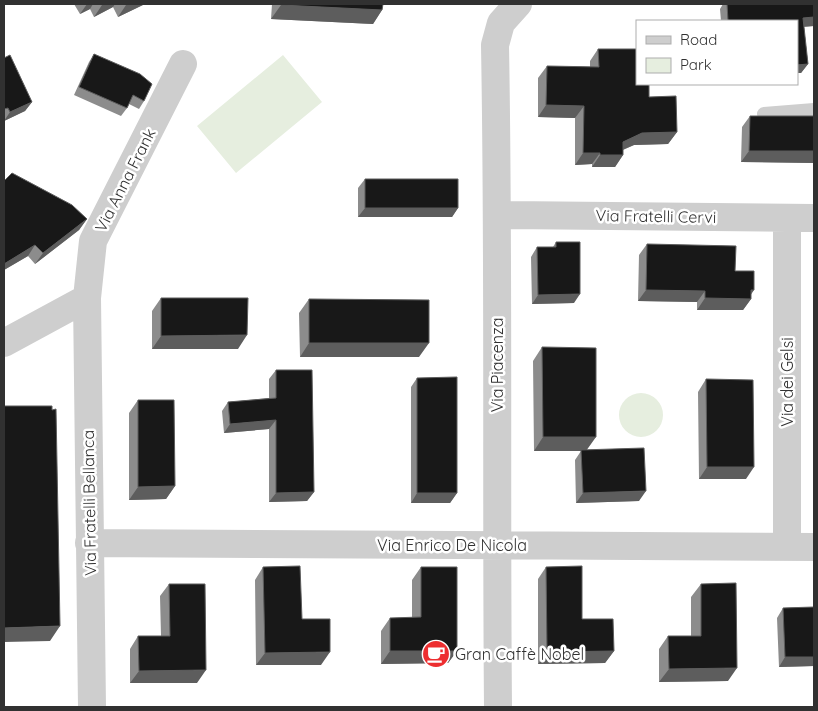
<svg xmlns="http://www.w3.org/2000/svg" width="818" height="711" font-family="Quicksand,sans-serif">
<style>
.green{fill:#e6eedf}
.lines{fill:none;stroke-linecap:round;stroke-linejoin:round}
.lane{stroke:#cecece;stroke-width:14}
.street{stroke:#cecece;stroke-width:28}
.wall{fill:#8c8c8c}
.shaded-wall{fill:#5d5d5d}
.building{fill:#181818;stroke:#5d5d5d}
.labels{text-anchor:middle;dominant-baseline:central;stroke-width:5;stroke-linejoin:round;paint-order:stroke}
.street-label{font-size:16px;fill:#313131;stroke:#fff}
.poi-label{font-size:16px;fill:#313131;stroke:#fff;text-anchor:start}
</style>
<rect width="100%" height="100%" fill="#fff"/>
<!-- green -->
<path class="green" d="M283 55 322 102 236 173 197 126Z
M619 415a22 22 0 1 1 44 0a22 22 0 1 1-44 0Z"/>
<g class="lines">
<!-- lane -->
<path class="lane" d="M764 114 814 110"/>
<!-- street -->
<path class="street" d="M498 215 814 218
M87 298 92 707
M4 343 87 298 93 241 183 64
M89 543 814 547
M787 547V218
M498 707C496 487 499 266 495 45L501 23 518 4"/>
</g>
<!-- wall -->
<path class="wall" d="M74 4H145L118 17 113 7 94 17 90 9 80 14Z
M272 4H383L382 10 373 24 271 19Z
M723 4H814V26L804 27 808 64 801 73 797 21H721L720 9Z
M598 49 649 97 677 132 668 144 634 145 623 150V155L615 167H592V164L575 165V118L538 117V78L547 66 590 67V61Z
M94 54 144 101 139 109 129 104 127 108 121 116 74 95 89 62Z
M4 58 32 102 25 111 4 121Z
M750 116H814V163L741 162 742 127Z
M365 179 458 208 452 217H358V188Z
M4 181 87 219 79 230 35 264 28 256 4 270Z
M556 242 574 303 532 304 531 257 537 247H553Z
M647 244 735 271 751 294V299L743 310H697V302L638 301 639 255Z
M161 298 238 349H152V311Z
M309 299 419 357H300L299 313Z
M542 347 587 450 639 501 576 503 575 460 581 451H534L533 361Z
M276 370 314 492 307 501 269 502V429L224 433 222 411 228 402 269 398V379Z
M417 378 457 493 450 503H411V387Z
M706 379 746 479H699L698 392Z
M138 400 175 486 166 499 129 500V413Z
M263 567 302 619 321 665H256L255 580Z
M421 567 457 651 448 663 381 664V631L390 618H412V580Z
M546 567 582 619 614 651 605 663 538 664V579Z
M169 584 197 683H130V649L138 636H161L160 596Z
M701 584 728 681 659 682V649L668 636H691V597Z
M814 607V666L779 667 777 618 783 608Z"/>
<!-- shaded-wall -->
<path class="shaded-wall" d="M87 4H93L90 9 80 14Z
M105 4H115L113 7 94 17 102 5Z
M129 4H145L118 17 126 5Z
M281 5 382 10 373 24 271 19Z
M814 17V26L797 27 803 18Z
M808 64 801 73H797V65Z
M32 102 25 111 4 121 10 112Z
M546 105 584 106 575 118 538 117Z
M677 132 668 144 634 145 615 153 623 142 642 133Z
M749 151H814V163L741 162Z
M583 153H600L592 164 575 165Z
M600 155H623L615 167H592Z
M365 208H458L452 217H358Z
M87 219 79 230 35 264 43 253Z
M35 245 28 256 4 270V264Z
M646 290 705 291 697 302 638 301Z
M751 290H754L748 299H751L743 310H697L705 298Z
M580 294 574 303 532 304 538 295Z
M247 335 238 349H152L161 336Z
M309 343H429L419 357H300Z
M276 420 269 429 224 433 230 424Z
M543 437H596L586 451H534Z
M707 467H754L746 479H699Z
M175 486 166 499 129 500 138 487Z
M646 491 639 501 576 503 583 493Z
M314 492 307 501 269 502 276 493Z
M417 493H457L450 503H411Z
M60 626 50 641 4 642V628Z
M390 651H457L448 663 381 664Z
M614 651 605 663 538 664 547 652Z
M330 652 321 665H256L265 653Z
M785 657H814V666L779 667Z
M737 668 728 681 659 682 669 669Z
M206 670 197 683H130L139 671Z"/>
<!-- building -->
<path class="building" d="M281 4H383L382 10 281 5Z
M727 4H814V17L803 18 808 64 797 65V21H728Z
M598 49H637V84H649V97L676 96 677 132 642 133 623 142V155H600V153H583L584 106 546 105 547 66 599 67Z
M94 54 140 74 152 84 144 101 133 95 127 108 79 87Z
M10 55 32 102 10 112 8 108 4 109V58Z
M750 116H814V151H749Z
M12 173 72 205 87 219 43 253 35 245 4 264V181Z
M365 179H458V208H365Z
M556 242H580V294L538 295 537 247H556Z
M647 244 736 246 735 271H754V290H751V299L705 298V291L646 290Z
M161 298H248L247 335 161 336Z
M309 299 429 300V343H309Z
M542 347 596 348V437H543Z
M276 370H312L314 492 276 493V420L230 424 228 402 276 398Z
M457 377V493H417V378Z
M706 379 753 380 754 467H707Z
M138 400H174L175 486 138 487Z
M4 406H52V410L56 409 60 626 4 628Z
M644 448 646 491 583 493 581 450Z
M300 566 302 619H330V652L265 653 263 567Z
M582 566V619H613L614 651 547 652 546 567Z
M421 567H457V651H390V618L421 617Z
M736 583 737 668 669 669 668 636H701V584Z
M169 584H205L206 670 139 671 138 636H170Z
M814 607V657H785L783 608Z"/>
<!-- icons -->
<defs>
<g id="cafe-disc" transform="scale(1.4375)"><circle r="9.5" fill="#ed2e30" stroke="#fff"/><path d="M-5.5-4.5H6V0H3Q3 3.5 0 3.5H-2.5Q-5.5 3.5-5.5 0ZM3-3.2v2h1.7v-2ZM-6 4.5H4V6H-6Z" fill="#fff"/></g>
</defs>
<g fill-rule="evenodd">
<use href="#cafe-disc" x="436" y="654"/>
</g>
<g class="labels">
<!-- street labels -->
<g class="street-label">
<text transform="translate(125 180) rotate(-63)">Via Anna Frank</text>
<text transform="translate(656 216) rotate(1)">Via Fratelli Cervi</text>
<text transform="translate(497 365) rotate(-90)">Via Piacenza</text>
<text transform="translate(787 382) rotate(-90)">Via dei Gelsi</text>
<text transform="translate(89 503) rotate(-91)">Via Fratelli Bellanca</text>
<text x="452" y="545">Via Enrico De Nicola</text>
</g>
<!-- poi labels -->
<g class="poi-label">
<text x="455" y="654">Gran Caffè Nobel</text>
</g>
</g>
<!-- border -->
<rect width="818" height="711" fill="none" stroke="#313131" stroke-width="10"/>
<!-- legend -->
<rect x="636" y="20" width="162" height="65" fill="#ffffff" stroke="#adadad"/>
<rect x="646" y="36" width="25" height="8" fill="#cecece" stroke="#adadad"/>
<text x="680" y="45" font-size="15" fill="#313131">Road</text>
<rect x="646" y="58" width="25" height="15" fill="#e6eedf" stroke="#adadad"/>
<text x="680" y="70" font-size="15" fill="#313131">Park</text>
</svg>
